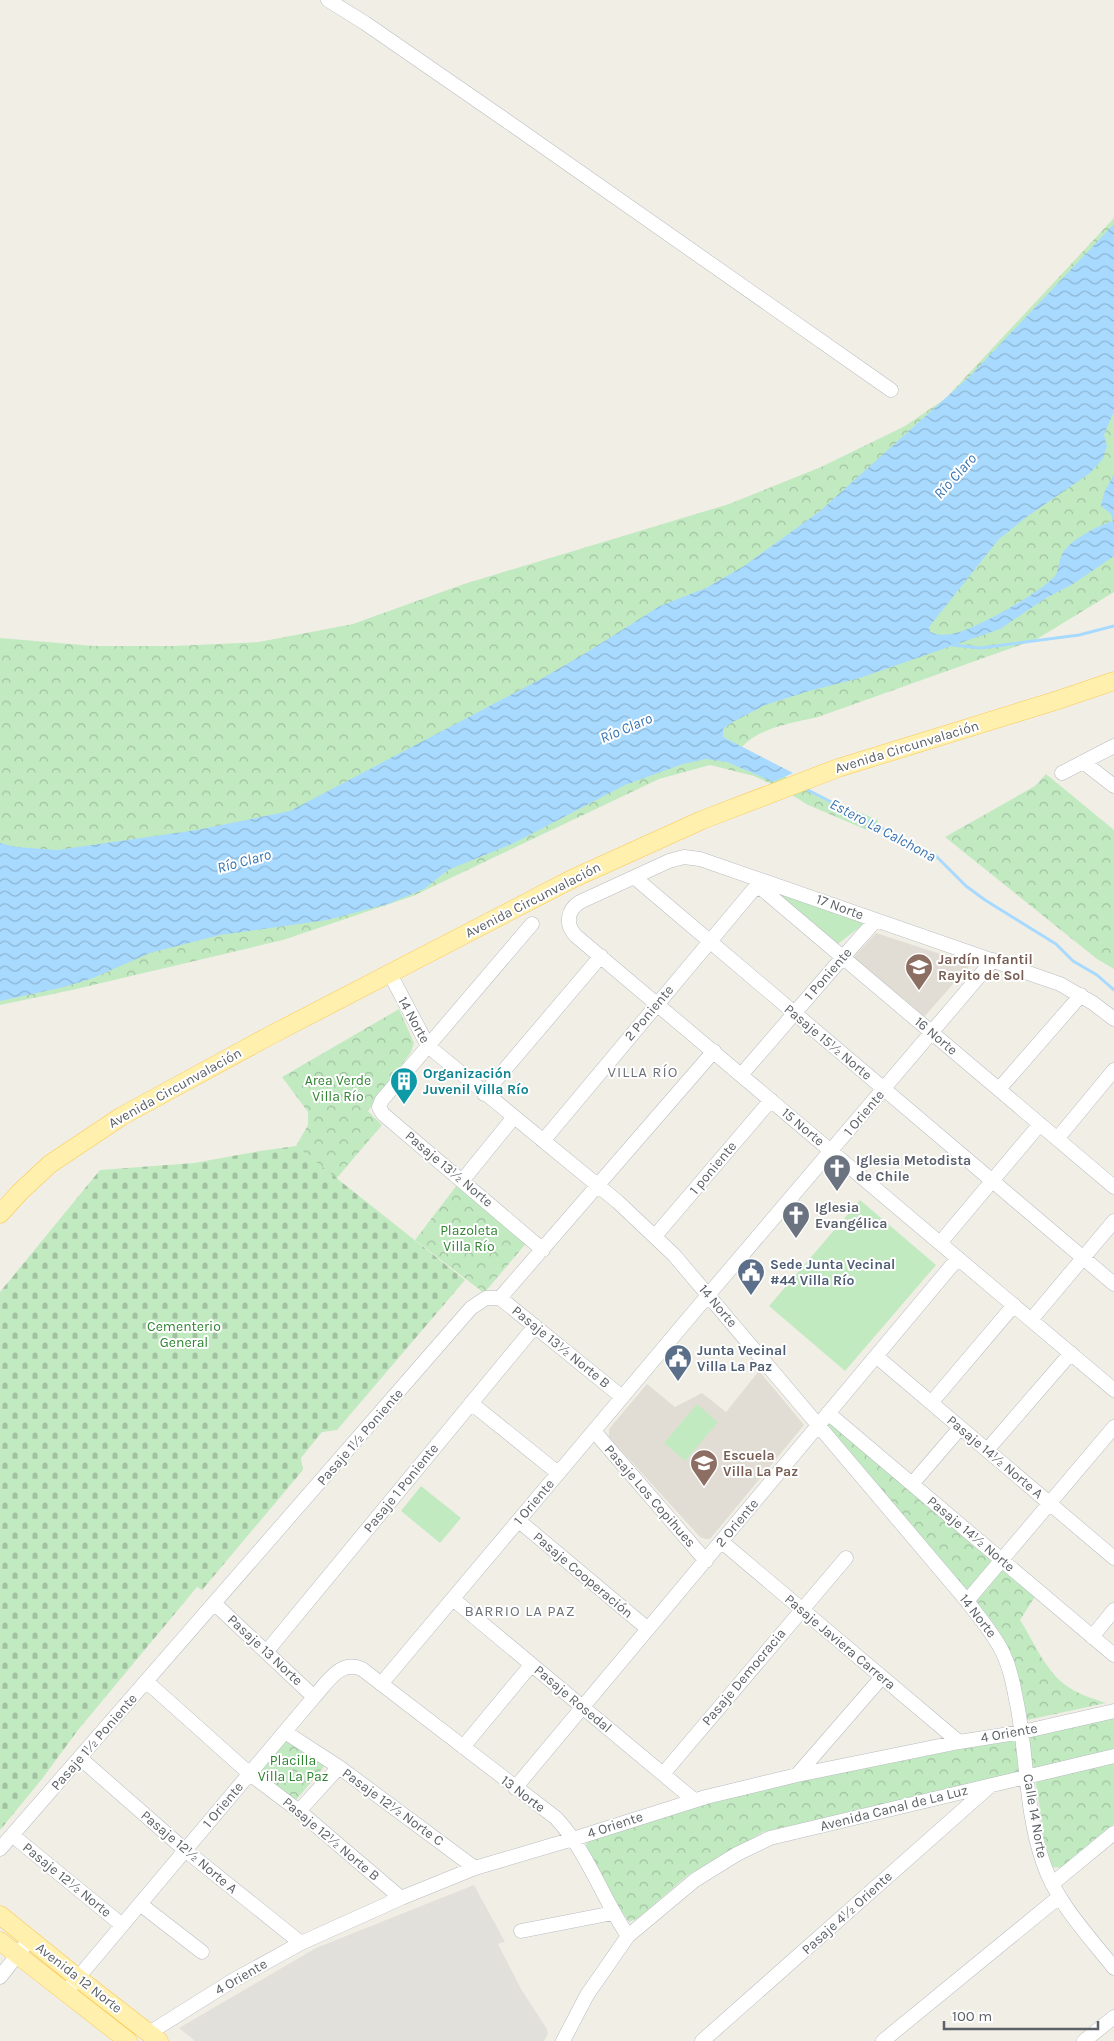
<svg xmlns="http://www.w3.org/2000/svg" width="1114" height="2041" font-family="Karla,sans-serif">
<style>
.industrial{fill:#e1e0da}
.education{fill:#e1ddd4}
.grass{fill:#c2eac1}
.forest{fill:url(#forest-crowns)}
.cemetery{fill:url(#cemetery-stones)}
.water{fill:url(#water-waves)}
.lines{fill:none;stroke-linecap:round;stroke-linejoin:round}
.stream{stroke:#a8daff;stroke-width:3}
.minor-casing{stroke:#b8bcc0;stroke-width:15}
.major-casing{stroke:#fbc955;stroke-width:19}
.minor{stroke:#fff;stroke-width:14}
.major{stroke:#fff0ad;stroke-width:18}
.labels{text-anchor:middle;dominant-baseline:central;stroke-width:4;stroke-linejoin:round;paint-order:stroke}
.street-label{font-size:14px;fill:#5d6267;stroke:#fff}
.education-label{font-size:14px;font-weight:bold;fill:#785e54;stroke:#fff;text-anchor:start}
.culture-label{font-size:14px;font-weight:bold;fill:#0d838f;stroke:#fff;text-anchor:start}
.park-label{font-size:14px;fill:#2f8431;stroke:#fff}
.worship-label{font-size:14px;font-weight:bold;fill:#5b616d;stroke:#fff;text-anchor:start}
.service-label{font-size:14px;font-weight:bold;fill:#4e5e75;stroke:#fff;text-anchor:start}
.water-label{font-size:15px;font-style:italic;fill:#3a75b0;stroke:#fff}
.neighbourhood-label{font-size:15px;letter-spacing:1px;fill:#6e7479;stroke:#fff}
</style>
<defs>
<pattern id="forest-crowns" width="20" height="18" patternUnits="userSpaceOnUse" patternTransform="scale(1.25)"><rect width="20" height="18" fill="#c2eac1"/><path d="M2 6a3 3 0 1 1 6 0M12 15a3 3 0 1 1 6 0" fill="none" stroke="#a1c1a1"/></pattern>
<pattern id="cemetery-stones" width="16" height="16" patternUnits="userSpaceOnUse" patternTransform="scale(1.25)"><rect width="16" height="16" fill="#c2eac1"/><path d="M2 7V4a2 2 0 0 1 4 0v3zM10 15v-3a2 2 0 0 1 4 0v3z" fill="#a1c1a1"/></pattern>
<pattern id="water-waves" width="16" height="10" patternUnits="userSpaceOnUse" patternTransform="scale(1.25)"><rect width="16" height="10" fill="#a8daff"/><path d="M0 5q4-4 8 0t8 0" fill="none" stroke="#8cb4d2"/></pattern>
</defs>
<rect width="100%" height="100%" fill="#f1eee6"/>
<!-- industrial -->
<path class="industrial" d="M474 1885 505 1942 498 1944 521 1989 547 2029 548 2034 544 2041H195L179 2028 316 1948Z"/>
<!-- education -->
<path class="education" d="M876 933 971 964 923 1018 853 958Z
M759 1371 804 1425 710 1539H705L700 1537 609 1437V1429L647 1384 675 1407 702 1393 726 1412Z"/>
<!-- grass -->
<path class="grass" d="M772 890 865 923 838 944Z
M860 1200 936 1265 845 1371 769 1306Z
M697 1404 718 1422 685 1461 664 1443Z
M421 1486 461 1518 440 1543 401 1511Z"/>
<!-- forest -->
<path class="forest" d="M1114 218V592L1037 639 818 717C793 723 760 727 742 747L776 771 817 795 878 820 874 833 808 805 784 790 754 776 710 765 659 779 413 896 283 940 72 990 0 1005V638L94 646H174L259 642 353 624 464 584 729 504 821 467 905 426 946 398Z
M1046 774 1114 830V969L1097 959 945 837 1035 786Z
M399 1009 414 1043 411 1052 368 1111 382 1125 336 1179 296 1146 308 1125V1112L282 1077Z
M457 1185 529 1240 484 1293 415 1240Z
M830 1419 1038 1592 1020 1620C1033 1640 1044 1668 1064 1684 1077 1694 1091 1698 1106 1703L1018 1722 1005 1648 823 1426Z
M1114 1717V1824L1062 1868 1052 1867 1045 1846 1034 1770 763 1832 688 1875 638 1918 629 1922 617 1905 587 1851 586 1844 591 1839 699 1804 768 1788 940 1753 1008 1741Z
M290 1734 327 1763 296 1800 259 1772Z"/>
<!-- cemetery -->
<path class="cemetery" d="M296 1146 465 1280 337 1430 322 1432 301 1458 303 1470 202 1590 197 1587 78 1730 42 1779 0 1830V1292L100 1170 194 1163 260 1151Z"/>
<!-- water -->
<path class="water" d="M1114 224V411L1104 435 1107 446 1102 460 1090 473 1028 516 999 539 929 627 930 632C939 636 947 635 956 633 979 627 1036 595 1053 578 1059 573 1058 565 1061 557 1066 541 1098 526 1113 521L1111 514 1101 506 1104 493 1114 474V556L1073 584 1046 598 1000 629 860 678 809 691 765 705 731 723 723 729V737L793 773 773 782 727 762 706 759 683 764 625 785 514 843 448 870 424 889 388 904 327 920 220 935 150 953 93 978 64 987 0 1001V843L16 847 57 850 197 830 290 811 541 679 584 654 660 606 706 588 744 566 820 511 970 376Z"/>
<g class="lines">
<!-- stream -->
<path class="stream" d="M952 645 981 648 1079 635 1114 626
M804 788 936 856 966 886 985 900 1056 944 1073 961 1097 975 1114 990"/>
<!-- minor casing -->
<g class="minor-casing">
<path id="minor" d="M328 0 365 23 504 119 891 390
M1083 762 1114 786
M1062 773 1114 746
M634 877 1114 1284
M532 924 382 1100 379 1107 383 1114 543 1250
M390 974 428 1046 618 1202 674 1255 967 1601C979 1617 993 1633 1002 1651 1011 1669 1014 1689 1018 1709 1027 1759 1026 1813 1043 1862 1056 1902 1088 1935 1114 1968
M1114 1019 1093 1003 1060 984 700 859 684 857 669 861 580 902C567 910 565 925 576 936L1114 1390
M741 1075 843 957 876 920
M999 1089 1081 995
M484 1094 601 956
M1057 1139 1114 1070
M543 1141 753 890 761 888 1114 1187
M462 1181 514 1117
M655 1236 771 1100
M940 1243 1040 1124
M500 1298 622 1397
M1031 1320 1114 1221
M876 1356 1114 1558
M471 1403 558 1473
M931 1403 1014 1305
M828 1413 1114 1655
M594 1431 706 1561
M987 1450 1071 1353
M912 1484 960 1428
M519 1521 648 1629
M722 1542 959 1742
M453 1599 694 1800
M967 1601 1114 1427
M215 1604 314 1697
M1092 1637 1114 1610
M267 1651 535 1326
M147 1682 250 1774 299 1811 401 1898
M381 1684 709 1294 993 960
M285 1732 339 1767 475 1868
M463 1747 531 1665
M80 1758 185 1850 301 1943
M663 1774 846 1558
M797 1775 882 1677
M515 1788 958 1258
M299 1811 339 1767
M12 1835 122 1925
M0 1849 471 1308 486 1298H500L714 1051
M1052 1884 1114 1833
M140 1904 202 1952
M521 1931 613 1913
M0 1977 30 1939
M71 1986 314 1697C327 1683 340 1659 362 1669L556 1818C587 1851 603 1899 628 1936
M149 2033 232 1981 301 1943 401 1898 475 1868 573 1839 706 1797 797 1775 959 1742 1022 1732 1114 1711
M563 2041 587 1995 628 1936 695 1880 737 1854 770 1838 1114 1756
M702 2041 990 1786
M883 2041 1059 1897
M1084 2041 1114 2017"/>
</g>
<!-- major casing -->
<g class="major-casing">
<path id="major" d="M0 1214 20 1192 50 1164 122 1116 269 1036 572 879 702 820 838 768 1058 700 1114 681
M0 1915 78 1978 159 2041
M0 1941 128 2041"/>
</g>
<!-- minor -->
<use href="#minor" class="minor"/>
<!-- major -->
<use href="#major" class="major"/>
</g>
<!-- icons -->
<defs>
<g id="school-pin" transform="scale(1.4375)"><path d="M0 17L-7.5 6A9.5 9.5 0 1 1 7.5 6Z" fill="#8d6e63" stroke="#fff"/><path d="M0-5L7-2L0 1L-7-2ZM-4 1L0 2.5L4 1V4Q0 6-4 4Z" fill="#fff"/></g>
<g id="building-pin" transform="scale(1.4375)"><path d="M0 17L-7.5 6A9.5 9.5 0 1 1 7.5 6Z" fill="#0f9aa8" stroke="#fff"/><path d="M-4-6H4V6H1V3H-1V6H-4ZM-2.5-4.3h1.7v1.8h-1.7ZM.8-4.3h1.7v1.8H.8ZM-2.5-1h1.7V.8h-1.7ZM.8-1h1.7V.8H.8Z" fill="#fff"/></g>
<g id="church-pin" transform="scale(1.4375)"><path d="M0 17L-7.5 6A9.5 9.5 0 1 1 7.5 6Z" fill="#6b7280" stroke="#fff"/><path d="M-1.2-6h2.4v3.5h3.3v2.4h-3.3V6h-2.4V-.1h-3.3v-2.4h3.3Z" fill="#fff"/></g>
<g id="civic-pin" transform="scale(1.4375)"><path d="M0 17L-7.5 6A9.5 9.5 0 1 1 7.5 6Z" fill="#5c6f8a" stroke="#fff"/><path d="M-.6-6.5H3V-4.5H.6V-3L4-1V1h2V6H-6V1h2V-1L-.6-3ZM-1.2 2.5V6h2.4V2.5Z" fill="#fff"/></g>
</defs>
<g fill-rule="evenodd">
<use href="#school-pin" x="919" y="967"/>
<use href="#building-pin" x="404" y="1081"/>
<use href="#church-pin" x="837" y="1168"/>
<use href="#church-pin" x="796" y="1215"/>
<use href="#civic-pin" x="751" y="1272"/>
<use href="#civic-pin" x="678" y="1358"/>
<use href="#school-pin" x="704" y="1463"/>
</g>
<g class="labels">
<!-- street labels -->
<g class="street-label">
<text transform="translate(907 747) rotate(-17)">Avenida Circunvalación</text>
<text transform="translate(533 900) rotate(-27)">Avenida Circunvalación</text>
<text transform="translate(840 907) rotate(20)">17 Norte</text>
<text transform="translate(828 974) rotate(-49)">1 Poniente</text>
<text transform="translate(649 1013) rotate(-50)">2 Poniente</text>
<text transform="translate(414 1020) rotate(61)">14 Norte</text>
<text transform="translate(936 1036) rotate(40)">16 Norte</text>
<text transform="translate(828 1042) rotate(40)">Pasaje 15½ Norte</text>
<text transform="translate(175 1088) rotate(-29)">Avenida Circunvalación</text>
<text transform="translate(864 1113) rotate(-50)">1 Oriente</text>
<text transform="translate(803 1127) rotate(40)">15 Norte</text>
<text transform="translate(713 1168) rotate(-50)">1 poniente</text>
<text transform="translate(449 1169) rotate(40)">Pasaje 13½ Norte</text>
<text transform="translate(718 1306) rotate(50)">14 Norte</text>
<text transform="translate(561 1347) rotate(39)">Pasaje 13½ Norte B</text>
<text transform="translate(360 1437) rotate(-49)">Pasaje 1½ Poniente</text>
<text transform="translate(995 1457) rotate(40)">Pasaje 14½ Norte A</text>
<text transform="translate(401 1488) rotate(-51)">Pasaje 1 Poniente</text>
<text transform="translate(650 1496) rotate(49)">Pasaje Los Copihues</text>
<text transform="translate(534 1502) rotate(-50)">1 Oriente</text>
<text transform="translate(737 1523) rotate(-50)">2 Oriente</text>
<text transform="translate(971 1534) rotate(40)">Pasaje 14½ Norte</text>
<text transform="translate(583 1575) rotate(40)">Pasaje Cooperación</text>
<text transform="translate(978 1616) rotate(52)">14 Norte</text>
<text transform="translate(840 1642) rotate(40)">Pasaje Javiera Carrera</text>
<text transform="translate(265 1650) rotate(43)">Pasaje 13 Norte</text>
<text transform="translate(744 1677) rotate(-50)">Pasaje Democracia</text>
<text transform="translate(573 1699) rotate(40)">Pasaje Rosedal</text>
<text transform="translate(1009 1733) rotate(-10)">4 Oriente</text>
<text transform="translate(94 1742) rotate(-49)">Pasaje 1½ Poniente</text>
<text transform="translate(523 1794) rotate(37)">13 Norte</text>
<text transform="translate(223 1805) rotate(-50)">1 Oriente</text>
<text transform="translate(393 1807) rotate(36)">Pasaje 12½ Norte C</text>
<text transform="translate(894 1808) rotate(-14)">Avenida Canal de La Luz</text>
<text transform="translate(1035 1816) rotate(80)">Calle 14 Norte</text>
<text transform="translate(615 1825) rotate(-18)">4 Oriente</text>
<text transform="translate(331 1839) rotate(40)">Pasaje 12½ Norte B</text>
<text transform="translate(189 1852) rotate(40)">Pasaje 12½ Norte A</text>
<text transform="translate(67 1880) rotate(39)">Pasaje 12½ Norte</text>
<text transform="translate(847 1913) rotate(-42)">Pasaje 4½ Oriente</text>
<text transform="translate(241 1977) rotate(-30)">4 Oriente</text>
<text transform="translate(79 1978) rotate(38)">Avenida 12 Norte</text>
</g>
<!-- education labels -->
<g class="education-label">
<text x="938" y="959">Jardín Infantil<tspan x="938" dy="16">Rayito de Sol</tspan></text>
<text x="723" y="1455">Escuela<tspan x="723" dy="16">Villa La Paz</tspan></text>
</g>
<!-- culture labels -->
<g class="culture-label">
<text x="423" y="1073">Organización<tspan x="423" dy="16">Juvenil Villa Río</tspan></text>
</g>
<!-- park labels -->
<g class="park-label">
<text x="338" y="1080">Area Verde<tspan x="338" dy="16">Villa Río</tspan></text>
<text x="469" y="1230">Plazoleta<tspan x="469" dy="16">Villa Río</tspan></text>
<text x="184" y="1326">Cementerio<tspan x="184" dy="16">General</tspan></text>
<text x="293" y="1760">Placilla<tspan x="293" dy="16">Villa La Paz</tspan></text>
</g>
<!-- worship labels -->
<g class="worship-label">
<text x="856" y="1160">Iglesia Metodista<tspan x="856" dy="16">de Chile</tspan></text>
<text x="815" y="1207">Iglesia<tspan x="815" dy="16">Evangélica</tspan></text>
</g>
<!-- service labels -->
<g class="service-label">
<text x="770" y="1264">Sede Junta Vecinal<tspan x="770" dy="16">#44 Villa Río</tspan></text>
<text x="697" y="1350">Junta Vecinal<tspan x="697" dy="16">Villa La Paz</tspan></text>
</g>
<!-- water labels -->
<g class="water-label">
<text transform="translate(955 476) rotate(-48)">Río Claro</text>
<text transform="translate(626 728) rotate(-23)">Río Claro</text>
<text transform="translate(883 830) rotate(28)">Estero La Calchona</text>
<text transform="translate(244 861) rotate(-15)">Río Claro</text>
</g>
<!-- neighbourhood labels -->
<g class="neighbourhood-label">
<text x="643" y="1072">VILLA RÍO</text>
<text x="520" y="1611">BARRIO LA PAZ</text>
</g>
</g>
<!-- scale -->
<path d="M944 2021v8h154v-8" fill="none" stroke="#5d6267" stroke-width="2.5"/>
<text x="952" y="2021" font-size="15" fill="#5d6267" stroke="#ffffff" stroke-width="4" paint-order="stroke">100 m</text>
</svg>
